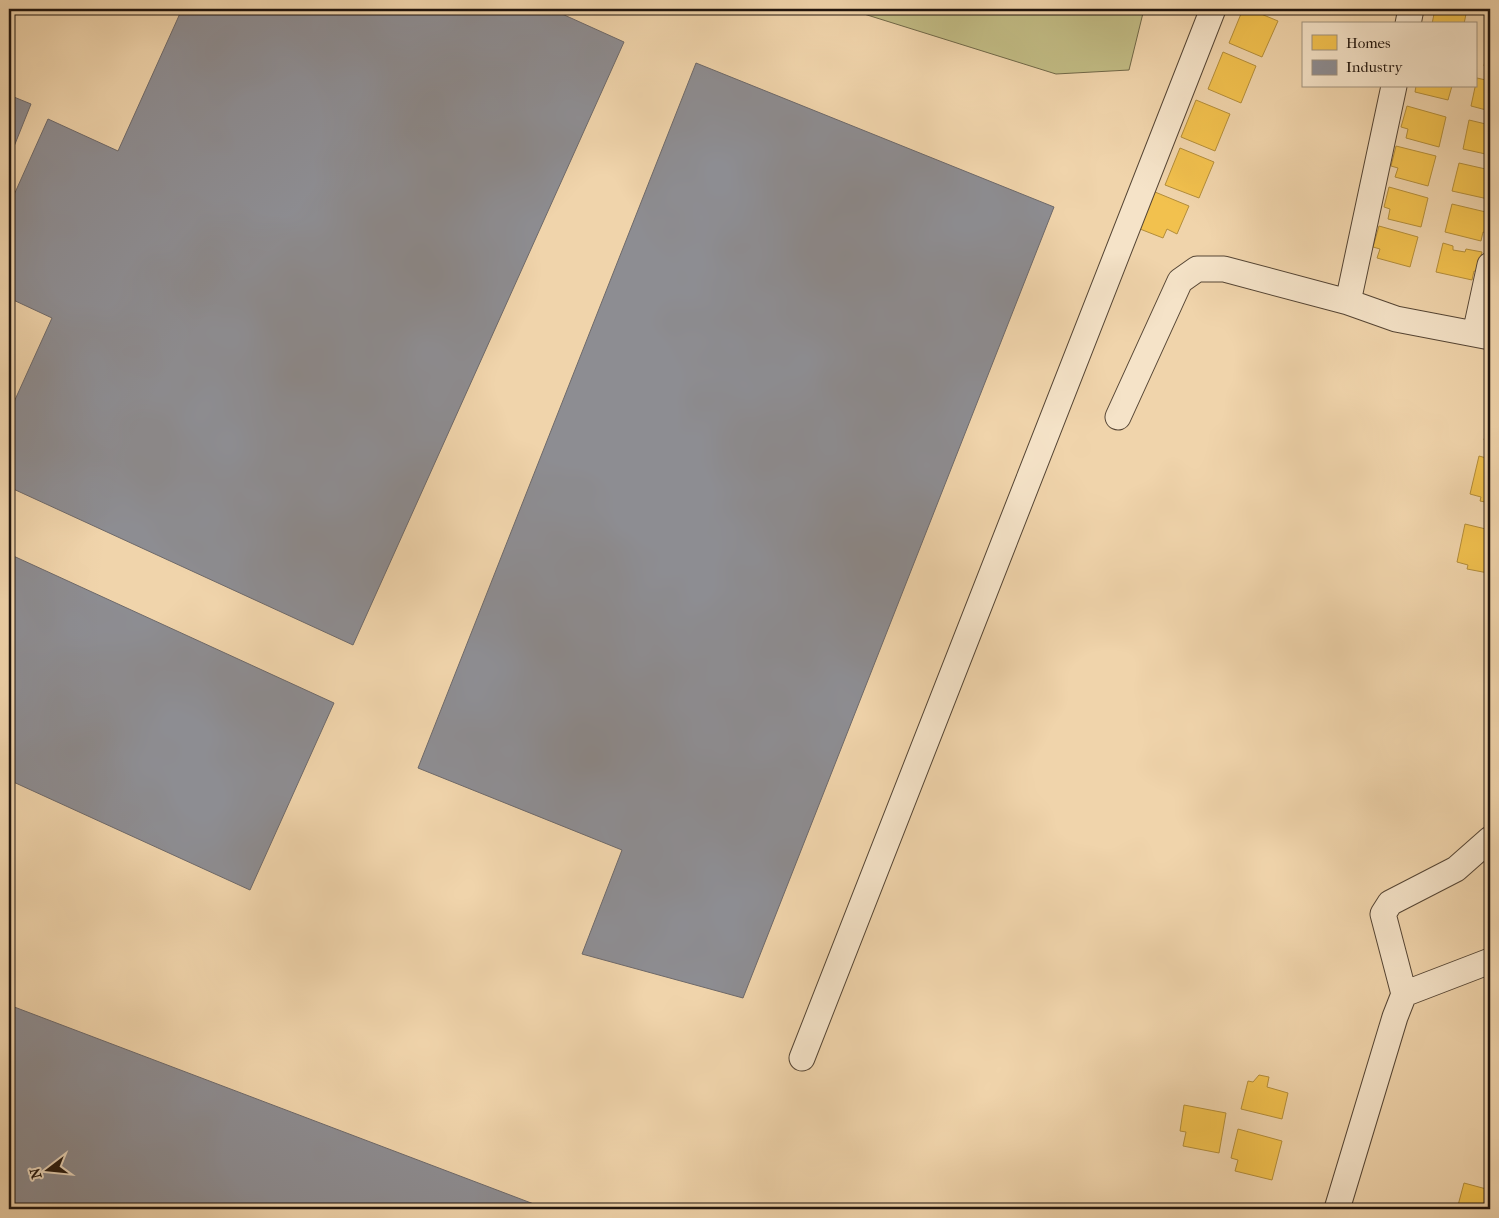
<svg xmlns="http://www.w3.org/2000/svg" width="1499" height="1218" font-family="'IM FELL French Canon',serif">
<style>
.green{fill:#c1bb84;stroke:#716848}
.homes{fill:#f2c14e;stroke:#b38d3a}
.industry{fill:#8d8d92;stroke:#6d696a}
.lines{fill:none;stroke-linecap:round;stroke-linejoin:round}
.minor-casing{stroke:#554534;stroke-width:27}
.minor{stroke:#f5e3c8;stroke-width:25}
</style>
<rect width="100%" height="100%" fill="#f0d4ab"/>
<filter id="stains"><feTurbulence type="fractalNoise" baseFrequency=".004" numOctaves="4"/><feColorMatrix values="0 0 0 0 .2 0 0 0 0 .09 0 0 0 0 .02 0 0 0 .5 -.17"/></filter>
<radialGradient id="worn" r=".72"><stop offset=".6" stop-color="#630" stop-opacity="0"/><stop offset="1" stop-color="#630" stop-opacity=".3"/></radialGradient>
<!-- green -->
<path class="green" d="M848 9H1144L1129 70 1056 74Z"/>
<!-- homes -->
<path class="homes" d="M1243 9H1249L1278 21 1262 57 1229 43Z
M1435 9H1467L1464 24H1432Z
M1490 34V67L1484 66Z
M1223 52 1256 66 1241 103 1208 89Z
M1477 78 1490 81V111L1471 106Z
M1416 86H1452L1448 100 1415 92Z
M1196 100 1230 114 1215 151 1181 137Z
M1407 106 1446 117 1439 147 1406 138 1408 129 1401 127Z
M1469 120 1490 125V155L1463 149Z
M1396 146 1436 156 1428 186 1395 177 1398 168 1391 166Z
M1180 148 1214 162 1199 198 1165 185Z
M1459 163 1490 170V191L1488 199 1452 191Z
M1389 187 1428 198 1421 227 1388 219 1390 209 1384 207Z
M1155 192 1189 206 1177 234 1167 229 1163 238 1140 229Z
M1452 204 1490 213 1486 233 1483 232 1481 241 1445 232Z
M1379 226 1418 237 1410 267 1377 258 1380 249 1373 247Z
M1443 243 1453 246V250L1465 252 1466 249 1482 252 1477 272 1474 271 1472 280 1436 272Z
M1490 413V442L1484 440Z
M1479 456 1490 459V503L1480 501 1481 497 1470 494Z
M1465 524 1490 530V563L1488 573 1467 569 1468 565 1457 562Z
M1259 1075 1269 1077 1267 1087 1288 1093 1282 1119 1241 1109 1248 1081 1253 1082Z
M1184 1105 1226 1113 1219 1153 1183 1146 1186 1132 1180 1131Z
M1238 1129 1282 1141 1272 1180 1235 1171 1238 1160 1231 1158Z
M1464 1183 1490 1190V1209H1457Z"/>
<!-- industry -->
<path class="industry" d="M182 9H551L624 42 353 645 9 487V413L52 318 9 298V206L48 119 118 151Z
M696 63 1054 207 743 998 582 954 622 850 418 768Z
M9 95 31 104 9 159Z
M9 554 334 703 250 890 9 780Z
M9 1005 547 1209H9Z"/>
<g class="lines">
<!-- minor casing -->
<g class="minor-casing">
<path id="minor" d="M1408 24 1411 9
M1348 302 1394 86
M1475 334 1490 265
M1118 417 1180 281 1197 269H1224L1348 302 1396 319 1490 337
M1404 994 1383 914 1390 903 1456 869 1490 839
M802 1058 1213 9
M1337 1209 1395 1017 1404 994 1490 961"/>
</g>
<!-- minor -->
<use href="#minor" class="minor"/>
</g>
<!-- margin -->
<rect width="1499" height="1218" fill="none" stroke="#f0d4ab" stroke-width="30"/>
<rect x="10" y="10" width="1479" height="1198" fill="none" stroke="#21150d" stroke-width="2.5"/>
<rect x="15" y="15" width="1469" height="1188" fill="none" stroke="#21150d"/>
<!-- legend -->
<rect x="1302" y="22" width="175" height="65" fill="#f5e3c8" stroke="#a0917d"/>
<rect x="1312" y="35" width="25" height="15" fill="#f2c14e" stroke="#a0917d"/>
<text x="1346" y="48" font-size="15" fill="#21150d">Homes</text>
<rect x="1312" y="60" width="25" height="15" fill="#8d8d92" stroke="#a0917d"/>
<text x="1346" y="72" font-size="15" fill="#21150d">Industry</text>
<!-- north arrow -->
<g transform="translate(48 1170) rotate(254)" stroke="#f5e3c8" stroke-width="4" paint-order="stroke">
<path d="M0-4L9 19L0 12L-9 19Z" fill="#21150d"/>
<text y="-8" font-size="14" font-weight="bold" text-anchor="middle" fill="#21150d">N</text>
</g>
<rect width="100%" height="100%" filter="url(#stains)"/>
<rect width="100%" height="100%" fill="url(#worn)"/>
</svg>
